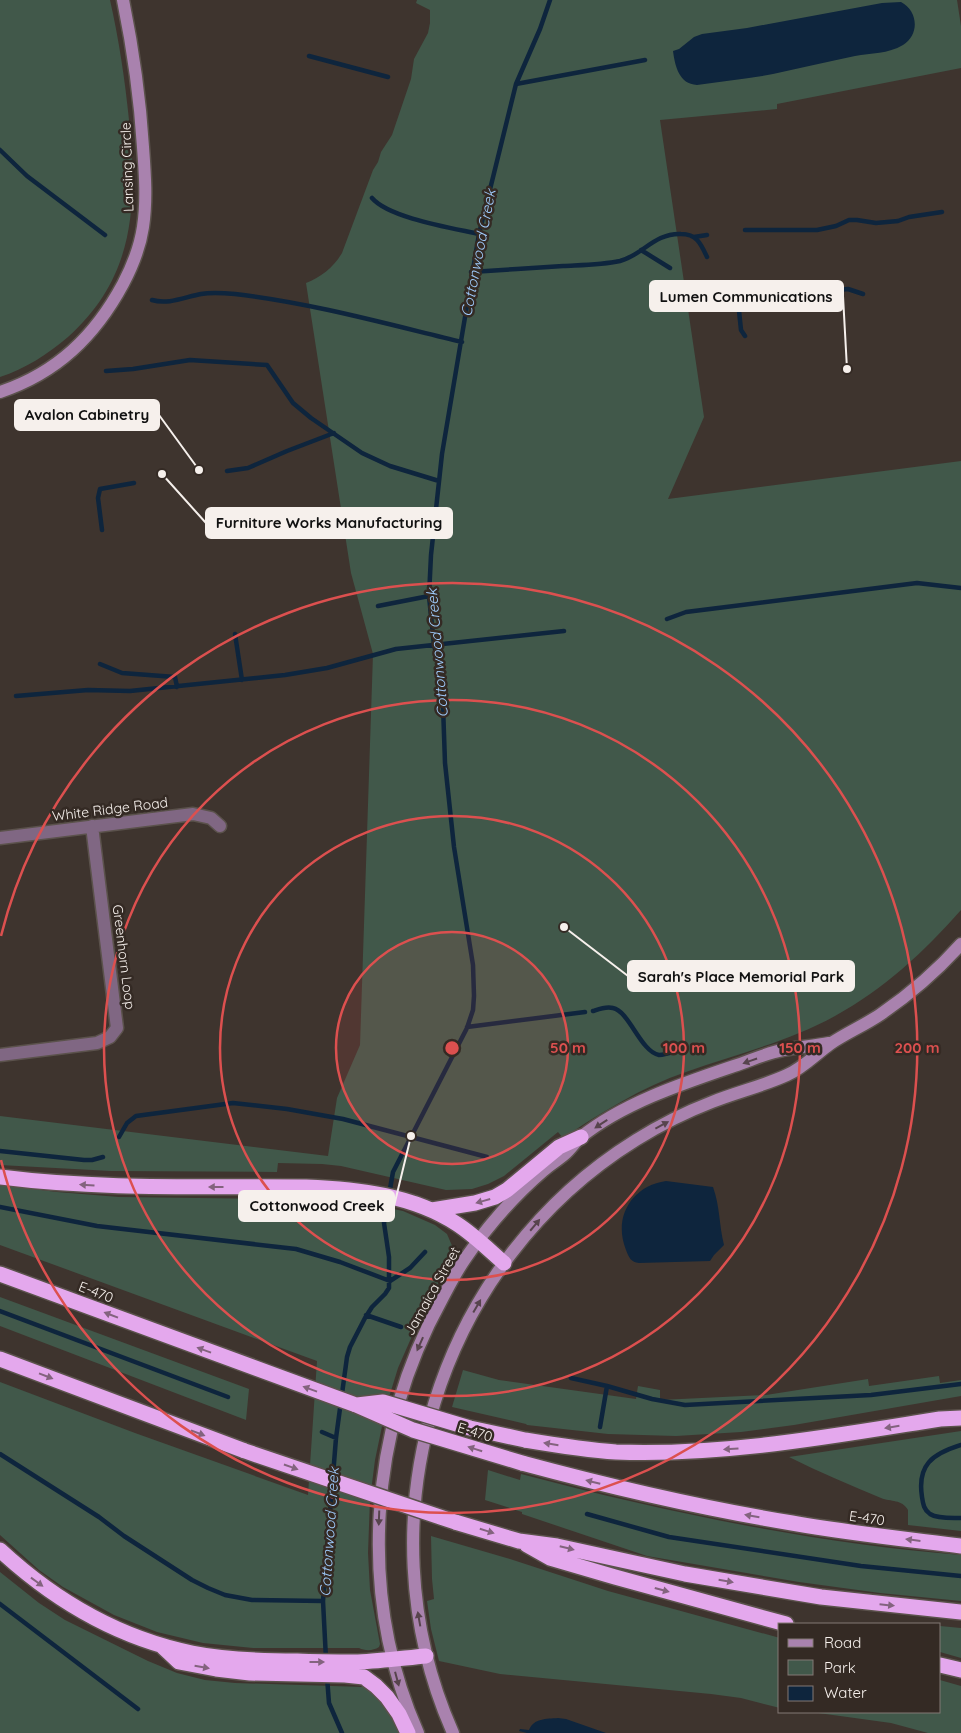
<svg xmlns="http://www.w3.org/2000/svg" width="961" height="1733" font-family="Quicksand,sans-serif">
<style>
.green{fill:#41584a}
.water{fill:#0e253d}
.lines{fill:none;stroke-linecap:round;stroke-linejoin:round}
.stream{stroke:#0e253d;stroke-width:4.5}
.street-casing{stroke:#5b524c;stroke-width:15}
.secondary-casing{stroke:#5b524c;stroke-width:15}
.highway-casing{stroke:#5b524c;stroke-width:18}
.street{stroke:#806783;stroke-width:12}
.secondary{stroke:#a982ae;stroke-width:12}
.highway{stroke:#e4a8ed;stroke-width:15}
.highway-bridge-casing{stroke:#5b524c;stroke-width:18;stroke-linecap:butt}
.highway-bridge{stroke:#e4a8ed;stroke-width:15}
.oneway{fill:#57444d}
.oneway2{fill:#83637e}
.ring{fill:none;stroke:#dc504f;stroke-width:2.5}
.labels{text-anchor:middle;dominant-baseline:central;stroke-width:5;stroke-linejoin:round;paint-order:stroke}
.street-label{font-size:14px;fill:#f6f0ec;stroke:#342a24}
.water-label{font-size:15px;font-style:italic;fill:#9fcbfc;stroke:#342a24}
.centre{fill:#dc504f;stroke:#342a24;stroke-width:2.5}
.ring-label{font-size:15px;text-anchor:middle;font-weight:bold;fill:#dc504f;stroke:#342a24;stroke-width:5;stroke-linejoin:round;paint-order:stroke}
.leader{fill:none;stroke:#f6f0ec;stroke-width:2}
.callout-dot{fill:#f6f0ec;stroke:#342a24;stroke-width:2}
.callout{fill:#f6f0ec;stroke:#f6f0ec;stroke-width:2}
.callout-label{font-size:15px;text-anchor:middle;font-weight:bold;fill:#111}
</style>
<rect width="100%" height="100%" fill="#3e342e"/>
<!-- green -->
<path class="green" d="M0 0H110C119 40 125 80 129 120 137 204 136 276 68 337 48 354 25 369 0 377Z
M417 0H957L961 26V68L777 104V109L660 120 704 417 668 499 961 461V910C924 952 884 989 835 1016 788 1042 736 1054 686 1072 642 1087 602 1112 563 1138L558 1132 504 1176 488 1184 472 1189 446 1190 341 1166 322 1164 278 1163 277 1172 111 1171 0 1165V1116L328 1156 337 1098 360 1045 373 654 351 573 306 283C321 277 333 268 342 253L373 170 378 162 381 152 392 135 411 79 414 59 428 33 430 23V10L416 3Z
M0 1185 57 1192 119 1197 350 1200 403 1211 435 1225 447 1234 453 1248 450 1263 423 1311 398 1368 386 1407 375 1460 370 1499 368 1553 370 1590 380 1644 379 1647C373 1651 365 1651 359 1648H253L203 1643 157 1632 114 1615 63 1587 39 1570 0 1535V1382L135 1433 308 1495 317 1361 0 1245Z
M0 1297 249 1389 246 1420 0 1326Z
M463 1370 499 1380 636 1399 638 1386 660 1390V1400L766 1395 868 1379 869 1386 939 1376 940 1383 961 1380V1396L794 1425 741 1432 676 1436 608 1434 527 1425 526 1424 452 1407Z
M961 1431V1531L908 1525V1510C902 1499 891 1502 881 1498 850 1485 819 1472 789 1457Z
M488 1470 520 1480 521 1474C665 1512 812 1543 961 1555V1601L880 1593 799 1582 647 1556 522 1514V1512L485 1500Z
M431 1536 510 1559 608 1591 780 1638V1708L741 1698 711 1694 500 1674 439 1661 431 1629 427 1601 434 1599 432 1579Z
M0 1572 39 1603 65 1620 148 1661 177 1673 205 1680 235 1683 364 1687 381 1699 403 1733H0Z
M940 1626 961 1628V1658L940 1652Z
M940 1680 961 1686V1733H928L891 1723 811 1712H940Z"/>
<!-- water -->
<path class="water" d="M901 2C918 11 920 34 903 45 888 54 871 53 855 56 827 62 800 68 773 74 748 79 722 81 697 85 679 84 675 66 673 51L679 49 694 37 702 34 747 28 882 3Z
M666 1181 713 1187C720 1206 719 1225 724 1245L714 1255 710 1261 639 1263C631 1262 629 1258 626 1250 613 1218 631 1186 666 1181Z
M558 1718 566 1719 606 1733H527L519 1731 520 1729 529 1730C534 1718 546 1719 558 1718Z"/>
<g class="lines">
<!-- stream -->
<path class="stream" d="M309 56 388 77
M516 84 645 60
M0 150 27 176 105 235
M372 198C389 218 452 228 479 234
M745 230H817L836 226 849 220H857L876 223 898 221 909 217 942 212
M694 237 707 235
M641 250 670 268
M471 272C502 270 532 268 563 266 582 265 601 265 620 261 643 255 654 233 681 234 697 234 701 244 707 257
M152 300C168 305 185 297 201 294 212 292 224 293 235 294 312 303 387 324 462 342
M729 301 848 289 863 294
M738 301 741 330 745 336
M106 371 133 369 190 360 267 365 293 403 311 418 362 453 390 466 439 481
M227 471 248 468 287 451 334 433
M102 530 98 498 100 489 134 483
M378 606 429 596
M667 619 686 612 917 583 961 588
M235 634 242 680
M100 664 122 673 175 677 177 687
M16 696 88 690 130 691 285 675 327 668 396 649 564 631
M593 1011C599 1009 606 1006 613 1008 629 1011 641 1052 659 1055 667 1055 678 1050 686 1048
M467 1027 585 1012
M119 1137 127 1123 136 1116 233 1103 287 1109 343 1119 487 1157
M0 1151 84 1160H92L103 1157
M0 1207 97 1226 296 1249 340 1262 390 1281 410 1268 425 1252
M0 1311 228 1397
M366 1315 401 1327
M571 1378 607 1386 652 1399 685 1405 871 1395 961 1384
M600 1427 607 1386
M322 1432 336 1438
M961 1445C932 1454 917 1465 922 1497 923 1504 924 1510 930 1514 938 1519 952 1518 961 1518
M0 1454 99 1517 124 1536 192 1580 208 1588 225 1595 252 1600 323 1601
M587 1514 669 1537 861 1566 961 1576
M0 1604 138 1709
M326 1659 323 1601 336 1438 347 1357 350 1347 365 1318 372 1307 385 1294 389 1288V1257L384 1223 393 1172 467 1028 473 1010 474 996 473 965 454 847 445 763 442 677 434 645 429 596 431 555 442 454 479 234 516 84 540 29 550 0
M327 1677 329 1703 342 1733"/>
<!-- street casing -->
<g class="street-casing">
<path id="street" d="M0 838 193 814 211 818 220 826
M0 1055 97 1043 110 1037 117 1028 92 826"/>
</g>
<!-- secondary casing -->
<g class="secondary-casing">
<path id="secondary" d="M0 392C57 373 95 336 123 284 132 267 140 247 143 227 147 200 145 174 143 147 140 98 133 49 123 0
M418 1733C357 1594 369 1431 442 1299 449 1286 456 1272 465 1259 487 1227 514 1196 543 1171 550 1165 558 1160 565 1154 571 1149 575 1142 581 1137 623 1103 684 1083 734 1066 750 1061 766 1053 783 1050 798 1047 814 1046 829 1043
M453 1733C358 1519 438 1263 636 1140 660 1125 686 1112 712 1102 737 1092 763 1086 787 1075 803 1068 816 1054 830 1044 846 1033 865 1025 881 1014 910 994 937 971 961 944"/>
</g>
<!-- highway casing -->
<g class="highway-casing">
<path id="highway" d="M0 1177C102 1190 204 1186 306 1187 357 1189 413 1195 457 1224 474 1235 489 1250 504 1263
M432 1210 475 1203 495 1197 507 1190 559 1147 581 1137
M0 1274 356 1405
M0 1359 245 1451
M525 1440C555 1445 585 1450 616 1452 725 1456 833 1436 940 1419L961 1418
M522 1463C611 1487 701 1508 792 1523 848 1533 905 1539 961 1546
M455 1522 519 1541 557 1546 685 1574 821 1597 961 1612
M527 1545 550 1558 615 1577 786 1624
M0 1550C54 1600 119 1638 192 1653 227 1660 262 1661 297 1661 318 1662 338 1662 358 1662 381 1661 404 1658 426 1656
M163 1647 179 1662 216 1669 250 1673 345 1675 364 1677 376 1686 387 1697 399 1714 408 1733
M940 1665 961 1670"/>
</g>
<!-- street -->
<use href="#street" class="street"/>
<!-- secondary -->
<use href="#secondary" class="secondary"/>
<!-- highway -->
<use href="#highway" class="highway"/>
<!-- highway-bridge casing -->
<g class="highway-bridge-casing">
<path id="highway-bridge" d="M356 1405 413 1430 522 1463
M357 1405 383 1402 470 1428 525 1440
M245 1451 455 1522"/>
</g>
<!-- highway-bridge -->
<use href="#highway-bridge" class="highway-bridge"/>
</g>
<!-- one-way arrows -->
<defs><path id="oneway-solid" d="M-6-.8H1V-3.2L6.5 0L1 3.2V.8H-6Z" transform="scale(1.25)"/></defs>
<g class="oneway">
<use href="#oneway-solid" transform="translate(750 1061) rotate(161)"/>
<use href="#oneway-solid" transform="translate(601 1124) rotate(147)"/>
<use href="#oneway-solid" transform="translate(662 1125) rotate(-28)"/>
<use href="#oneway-solid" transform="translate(535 1225) rotate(-50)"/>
<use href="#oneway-solid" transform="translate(477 1306) rotate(-60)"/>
<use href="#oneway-solid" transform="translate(420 1344) rotate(114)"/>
<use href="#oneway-solid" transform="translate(379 1518) rotate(92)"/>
<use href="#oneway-solid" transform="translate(419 1619) rotate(-100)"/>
<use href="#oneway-solid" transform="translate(397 1679) rotate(75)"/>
</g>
<g class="oneway2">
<use href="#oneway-solid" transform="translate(87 1185) rotate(-177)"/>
<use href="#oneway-solid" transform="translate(216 1187) rotate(-180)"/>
<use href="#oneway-solid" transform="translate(483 1201) rotate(164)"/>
<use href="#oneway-solid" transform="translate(111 1315) rotate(-159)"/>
<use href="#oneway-solid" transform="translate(204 1350) rotate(-160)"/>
<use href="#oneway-solid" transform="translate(46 1376) rotate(21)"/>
<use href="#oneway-solid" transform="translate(310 1389) rotate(-160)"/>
<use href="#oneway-solid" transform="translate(892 1427) rotate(171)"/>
<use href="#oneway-solid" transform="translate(198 1433) rotate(21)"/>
<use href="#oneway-solid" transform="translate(551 1444) rotate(-171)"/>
<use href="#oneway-solid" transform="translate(475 1449) rotate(-163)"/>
<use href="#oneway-solid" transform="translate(731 1449) rotate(176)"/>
<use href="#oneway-solid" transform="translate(291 1467) rotate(19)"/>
<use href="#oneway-solid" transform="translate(593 1482) rotate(-166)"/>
<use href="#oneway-solid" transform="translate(752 1516) rotate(-170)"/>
<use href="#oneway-solid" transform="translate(487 1531) rotate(17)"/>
<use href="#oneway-solid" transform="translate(913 1540) rotate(-173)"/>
<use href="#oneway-solid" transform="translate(567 1548) rotate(14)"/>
<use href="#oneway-solid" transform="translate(726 1581) rotate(10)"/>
<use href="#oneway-solid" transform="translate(37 1582) rotate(36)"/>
<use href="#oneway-solid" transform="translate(662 1590) rotate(15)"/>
<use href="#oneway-solid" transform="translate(887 1605) rotate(6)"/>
<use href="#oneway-solid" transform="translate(317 1662)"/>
<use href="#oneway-solid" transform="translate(202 1667) rotate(10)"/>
</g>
<!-- distance rings -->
<circle cx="452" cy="1048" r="116" fill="#dc504f" fill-opacity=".12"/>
<g class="ring">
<circle cx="452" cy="1048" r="116"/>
<circle cx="452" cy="1048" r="232"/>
<circle cx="452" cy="1048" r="348"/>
<path d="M1 936A465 465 0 1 1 1 1160"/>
</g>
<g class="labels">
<!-- street labels -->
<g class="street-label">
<text transform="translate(127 167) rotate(-92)">Lansing Circle</text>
<text transform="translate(110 809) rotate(-7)">White Ridge Road</text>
<text transform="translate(124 957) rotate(83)">Greenhorn Loop</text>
<text transform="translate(432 1291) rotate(-61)">Jamaica Street</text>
<text transform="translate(96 1292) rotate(21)">E-470</text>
<text transform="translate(475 1432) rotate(17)">E-470</text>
<text transform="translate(867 1518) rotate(8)">E-470</text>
</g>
<!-- water labels -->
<g class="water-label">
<text transform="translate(478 253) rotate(-79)">Cottonwood Creek</text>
<text transform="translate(437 653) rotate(-95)">Cottonwood Creek</text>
<text transform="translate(329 1532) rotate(-86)">Cottonwood Creek</text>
</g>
</g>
<circle cx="452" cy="1048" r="8" class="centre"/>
<g class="ring-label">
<text x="568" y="1053">50 m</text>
<text x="684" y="1053">100 m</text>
<text x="800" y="1053">150 m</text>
<text x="917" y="1053">200 m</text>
</g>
<!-- callouts -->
<path class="leader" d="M847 369L843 296M199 470L159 415M162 474L206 523M564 927L628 976M411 1136L394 1206"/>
<g class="callout-dot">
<circle cx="847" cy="369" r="5"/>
<circle cx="199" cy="470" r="5"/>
<circle cx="162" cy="474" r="5"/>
<circle cx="564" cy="927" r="5"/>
<circle cx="411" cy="1136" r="5"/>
</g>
<g class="callout">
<rect x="650" y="281" width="193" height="30" rx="5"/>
<rect x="15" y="400" width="144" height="30" rx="5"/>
<rect x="206" y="508" width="246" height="30" rx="5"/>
<rect x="628" y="961" width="226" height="30" rx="5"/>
<rect x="239" y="1191" width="155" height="30" rx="5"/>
</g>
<g class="callout-label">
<text x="746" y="302">Lumen Communications</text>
<text x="87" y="420">Avalon Cabinetry</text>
<text x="329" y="528">Furniture Works Manufacturing</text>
<text x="741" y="982">Sarah's Place Memorial Park</text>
<text x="317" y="1211">Cottonwood Creek</text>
</g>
<!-- legend -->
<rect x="778" y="1623" width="162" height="90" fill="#342a24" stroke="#827974"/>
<rect x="788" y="1639" width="25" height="8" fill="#a982ae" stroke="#827974"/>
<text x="824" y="1648" font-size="15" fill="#f6f0ec">Road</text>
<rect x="788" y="1660" width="25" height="15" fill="#41584a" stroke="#827974"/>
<text x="824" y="1673" font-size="15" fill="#f6f0ec">Park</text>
<rect x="788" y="1686" width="25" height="15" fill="#0e253d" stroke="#827974"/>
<text x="824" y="1698" font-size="15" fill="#f6f0ec">Water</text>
</svg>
